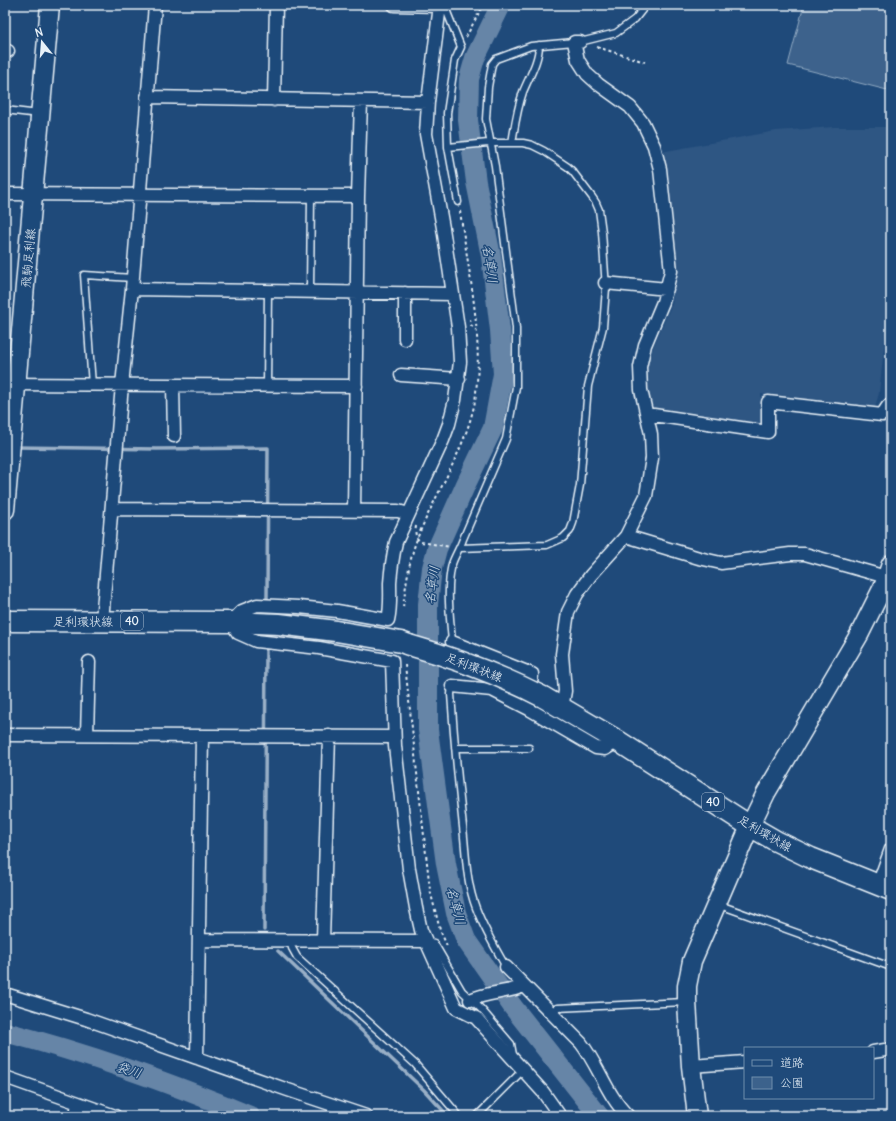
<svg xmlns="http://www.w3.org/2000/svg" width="896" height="1121" font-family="Delius,'Klee One',sans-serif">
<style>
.built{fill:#2e5683}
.green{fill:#3c628c;stroke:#92aac2}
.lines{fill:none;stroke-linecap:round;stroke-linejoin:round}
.stream{stroke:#9ab0c7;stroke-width:3.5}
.river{stroke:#6685a7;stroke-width:20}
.lane-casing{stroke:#e8f1f8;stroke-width:9}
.street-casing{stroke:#e8f1f8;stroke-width:15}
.secondary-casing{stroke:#e8f1f8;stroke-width:21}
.primary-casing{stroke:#e8f1f8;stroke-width:23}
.path{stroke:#e8f1f8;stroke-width:2;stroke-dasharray:3 3;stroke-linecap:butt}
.lane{stroke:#1f4a7a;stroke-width:6}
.street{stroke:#1f4a7a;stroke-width:12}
.secondary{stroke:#1f4a7a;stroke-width:18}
.primary{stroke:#1f4a7a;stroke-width:20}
.primary-bridge-casing{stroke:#e8f1f8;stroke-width:23;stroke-linecap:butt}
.primary-bridge{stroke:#1f4a7a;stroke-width:20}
.labels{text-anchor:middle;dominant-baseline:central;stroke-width:3;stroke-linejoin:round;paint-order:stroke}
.shield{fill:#1f4a7a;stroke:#acbfd2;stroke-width:1}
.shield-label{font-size:11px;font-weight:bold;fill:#e8f1f8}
.street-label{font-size:12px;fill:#e8f1f8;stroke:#1f4a7a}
.water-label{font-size:13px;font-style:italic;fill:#d4e1ec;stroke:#1f4a7a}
</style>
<rect width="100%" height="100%" fill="#1f4a7a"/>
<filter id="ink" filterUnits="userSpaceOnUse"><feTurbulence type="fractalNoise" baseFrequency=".025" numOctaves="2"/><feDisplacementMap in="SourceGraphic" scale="8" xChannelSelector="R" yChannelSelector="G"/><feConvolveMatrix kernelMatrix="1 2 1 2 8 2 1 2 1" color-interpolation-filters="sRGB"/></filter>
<g filter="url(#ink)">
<!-- built -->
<path class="built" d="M834 127H891V310L885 339 879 393 874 411 761 394V424L653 409 648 390 646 370 652 350 672 304 676 279 671 225 661 152 776 131Z"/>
<!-- green -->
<path class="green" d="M804 5H891V91L788 65Z"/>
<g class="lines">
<!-- stream -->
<path class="stream" d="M16 447 157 449 268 448 267 599
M264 930 266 649
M278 951 424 1090 448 1116"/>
<!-- river -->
<path class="river" d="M501 5 475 58 469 79 468 120 476 182 491 256 500 330 503 374 493 428 466 484 437 549 432 568 428 604V730L446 864 456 913 466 940 513 1007 599 1116
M5 1032C89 1054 171 1083 250 1116"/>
<!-- lane casing -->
<g class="lane-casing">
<path id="lane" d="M440 6 447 12 461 47 455 60 447 113 448 147 458 202
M580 42 616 33 635 19 646 5
M5 110 39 114
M512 143C515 125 517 109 523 92 529 77 539 61 539 45
M448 147 488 143H523L532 145 544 151 568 167 573 172 592 197 596 203 599 210 602 232 606 288 603 327 588 386 580 485 573 523 570 531 563 538 547 545 460 548
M310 291 311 196
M92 385 84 275 133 278
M267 386 268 291
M452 642C450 616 446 589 452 564 455 555 460 548 463 539L506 439 516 387V328L495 166 486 119 488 87 492 64 496 59 531 46 574 42
M452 686 451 694C454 738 458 782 463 827 466 854 466 882 476 908 484 929 495 948 506 967
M455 748H529
M717 904 891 967
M290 940 292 948 297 957 415 1064 459 1116
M426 941 434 943 462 991 481 1009 511 1044 513 1055
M549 1012 557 1008 685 1002
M477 1116 523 1070"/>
</g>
<!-- street casing -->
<g class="street-casing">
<path id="street" d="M394 5 440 6
M440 5 428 102 426 134 443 228 458 327 460 362 455 400 449 424 443 440 396 542C393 555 391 569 390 583 390 596 391 607 388 620L337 611 299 607 257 605 242 611 231 622 238 633 256 641 319 648 392 661 395 746 409 869 416 908 421 930 456 1008 476 1018 543 1092 560 1116
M5 50 8 51
M147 97 428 102
M274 100 276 5
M5 194 358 196
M605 283 667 289
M132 289 452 294
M405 293V339
M401 375 459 379
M5 384 356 386
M173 385 174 436
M647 414 768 432V402L882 415 888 406 891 407
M112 509 398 511 409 514
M354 510 358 196 361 101
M626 536 699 558 721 563 790 554H805L886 577
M102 621 122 385 132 289 155 5
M452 642 532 674 530 696
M452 686 492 690 529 709 596 748 605 749 618 741
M562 708 565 691 562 654 568 612 577 594 591 575 626 536 646 496 652 458 651 434 641 390 640 367 645 345 663 302 671 271 660 169 654 146 643 123 630 107 598 84 587 74 578 60 574 42H580
M5 735 394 737
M87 735 89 662
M878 885 891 849
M199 940 425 941
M323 940 329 736
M506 967 581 1043C599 1066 607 1096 628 1116
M5 994 86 1019 288 1090 366 1116
M470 1000C487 992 507 993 524 986
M873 1052 891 1049
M197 1058 202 736
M691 1066 745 1062
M5 1077 115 1116
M76 1116 78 1103"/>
</g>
<!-- secondary casing -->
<g class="secondary-casing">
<path id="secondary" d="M5 510 50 5
M697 1116 691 1066 687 1002V986L692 961 750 826 766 793 859 635 884 585 891 564"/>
</g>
<!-- primary casing -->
<g class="primary-casing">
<path id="primary" d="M5 621 231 622 279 624 336 631 401 642 409 645
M543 697 618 741 750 826 776 841 811 858 891 890"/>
</g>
<!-- path -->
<path class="path" d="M466 37 483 5
M597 47 645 62
M470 319 471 325 476 330
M416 526C415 533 415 538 421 542L450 547
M403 607C406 585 409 560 417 539 435 494 463 454 474 406 476 398 476 390 477 382 481 325 468 267 460 211
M405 665 430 890 440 930 447 946"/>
<!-- lane -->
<use href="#lane" class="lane"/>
<!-- street -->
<use href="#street" class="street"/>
<!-- secondary -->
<use href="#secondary" class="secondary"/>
<!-- primary -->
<use href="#primary" class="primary"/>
<!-- primary-bridge casing -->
<g class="primary-bridge-casing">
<path id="primary-bridge" d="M409 645C455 658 500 675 543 697"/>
</g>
<!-- primary-bridge -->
<use href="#primary-bridge" class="primary-bridge"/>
</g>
</g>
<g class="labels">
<!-- shield labels -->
<g class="shield">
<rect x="121" y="612" width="22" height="18" rx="3"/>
<rect x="702" y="793" width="22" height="18" rx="3"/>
</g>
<g class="shield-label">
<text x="132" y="621">40</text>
<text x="713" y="802">40</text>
</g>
<!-- street labels -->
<g class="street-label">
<text transform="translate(28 258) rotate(-85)">飛駒足利線</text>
<text x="83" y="621">足利環状線</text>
<text transform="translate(474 667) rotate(21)">足利環状線</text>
<text transform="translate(765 833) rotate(30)">足利環状線</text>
</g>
<!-- water labels -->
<g class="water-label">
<text transform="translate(490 264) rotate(82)">名草川</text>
<text transform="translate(432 585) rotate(-82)">名草川</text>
<text transform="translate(456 906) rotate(75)">名草川</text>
<text transform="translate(129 1070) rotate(18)">袋川</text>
</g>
</g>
<!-- margin -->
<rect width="896" height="1121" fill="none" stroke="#1f4a7a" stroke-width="20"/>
<rect x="10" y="10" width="876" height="1101" fill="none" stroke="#e8f1f8" stroke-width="1.5" filter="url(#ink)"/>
<!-- legend -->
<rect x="744" y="1047" width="130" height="52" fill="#1f4a7a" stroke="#6f8dac"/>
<rect x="752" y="1060" width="20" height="6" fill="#1f4a7a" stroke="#6f8dac"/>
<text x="780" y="1067" font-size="12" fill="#e8f1f8">道路</text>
<rect x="752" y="1077" width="20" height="12" fill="#3c628c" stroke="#6f8dac"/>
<text x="780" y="1087" font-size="12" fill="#e8f1f8">公園</text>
<!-- north arrow -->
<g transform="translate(42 42) rotate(343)" stroke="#1f4a7a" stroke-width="3" paint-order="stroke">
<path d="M0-3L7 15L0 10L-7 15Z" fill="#e8f1f8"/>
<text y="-6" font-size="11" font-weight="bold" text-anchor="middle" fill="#e8f1f8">N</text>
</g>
</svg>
